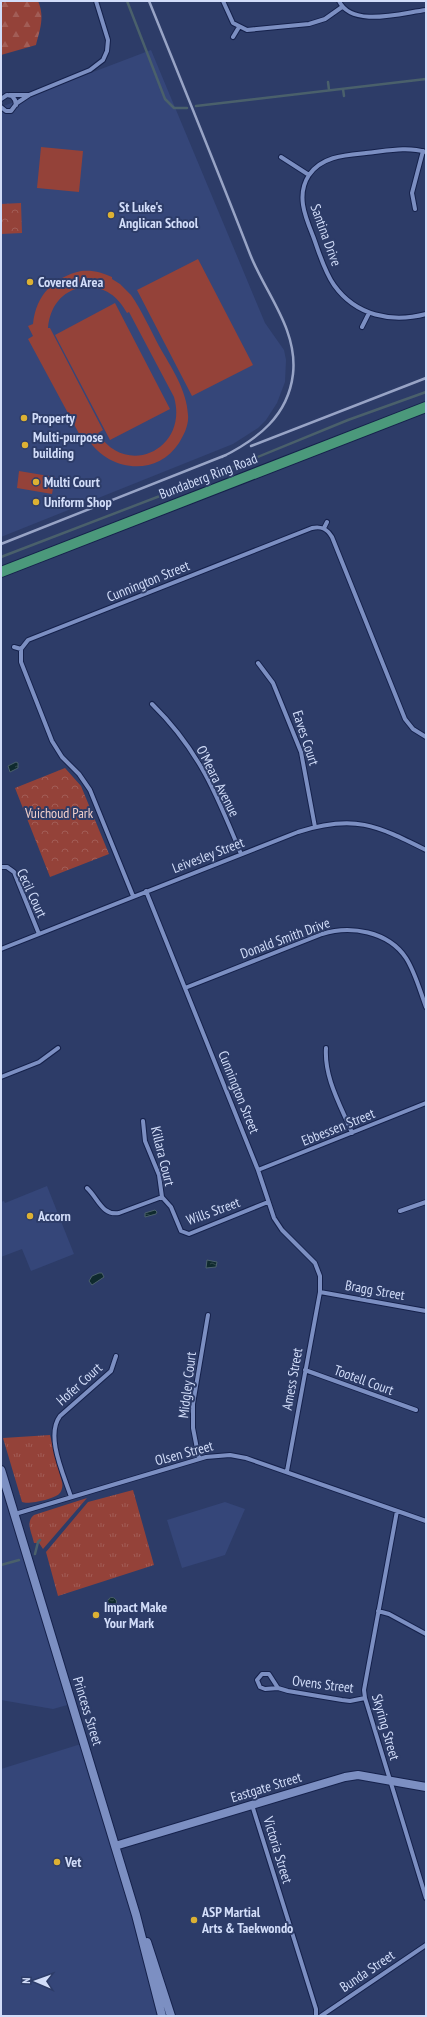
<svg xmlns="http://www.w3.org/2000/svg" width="427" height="2017" font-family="'PT Sans Narrow',sans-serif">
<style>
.built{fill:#354679}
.grass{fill:url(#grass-tufts)}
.forest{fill:url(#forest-firs)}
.park{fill:url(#park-crowns)}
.pitch{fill:#944239;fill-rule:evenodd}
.water{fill:url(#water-ripples);stroke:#4a606b}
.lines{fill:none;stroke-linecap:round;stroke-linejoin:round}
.stream{stroke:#4a606b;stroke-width:2.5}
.street-casing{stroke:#15214b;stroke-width:6}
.secondary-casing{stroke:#15214b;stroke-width:10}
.primary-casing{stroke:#15214b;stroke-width:12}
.street{stroke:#7c8fc2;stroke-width:4}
.secondary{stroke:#7c8fc2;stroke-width:8}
.primary{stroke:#4b997b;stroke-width:10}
.rail{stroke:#98a4c6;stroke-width:2.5}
.poi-dot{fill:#ddb133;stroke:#2d3c68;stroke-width:1.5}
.labels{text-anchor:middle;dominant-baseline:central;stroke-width:4;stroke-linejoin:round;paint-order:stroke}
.poi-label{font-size:14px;font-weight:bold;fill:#d2ddf9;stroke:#2d3c68;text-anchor:start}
.street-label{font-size:14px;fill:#d2ddf9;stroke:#2d3c68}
.park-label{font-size:14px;fill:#f0cec9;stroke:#2d3c68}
</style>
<defs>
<pattern id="grass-tufts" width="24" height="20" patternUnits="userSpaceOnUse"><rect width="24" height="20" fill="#944239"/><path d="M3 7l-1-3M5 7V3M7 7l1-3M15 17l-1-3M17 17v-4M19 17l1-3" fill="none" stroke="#a25d56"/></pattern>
<pattern id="forest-firs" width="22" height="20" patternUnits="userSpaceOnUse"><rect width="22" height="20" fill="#944239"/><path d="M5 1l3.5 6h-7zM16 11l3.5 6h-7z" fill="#a25d56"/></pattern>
<pattern id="park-crowns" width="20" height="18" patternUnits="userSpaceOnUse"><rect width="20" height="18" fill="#944239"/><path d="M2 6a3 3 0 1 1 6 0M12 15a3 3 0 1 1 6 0" fill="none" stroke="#a25d56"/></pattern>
<pattern id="water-ripples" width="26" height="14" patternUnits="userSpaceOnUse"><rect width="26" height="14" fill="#0f2a2e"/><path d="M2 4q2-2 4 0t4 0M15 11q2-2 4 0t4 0" fill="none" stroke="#31484d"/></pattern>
</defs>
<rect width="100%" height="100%" fill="#2d3c68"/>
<!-- built -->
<path class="built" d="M151 50 265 323 284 350 286 360 285 382 277 403 266 420 258 428 233 444 1 537V107Z
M47 1186 74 1254 31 1271 22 1249 1 1257V1202L4 1201 5 1203Z
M1 1469 71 1704 53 1709 1 1700Z
M225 1502 245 1509 225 1555 182 1568 167 1520Z
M84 1743 165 2016H1V1769Z"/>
<!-- grass -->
<path class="grass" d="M50 1435 62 1482C63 1486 62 1491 59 1494 54 1499 28 1505 22 1502L3 1438Z
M133 1490 154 1565 58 1596 46 1552 88 1502Z
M87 1498 43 1549 39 1543H34C32 1533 25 1522 34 1515Z"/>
<!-- forest -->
<path class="forest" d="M1 1H38C45 17 40 29 36 45L1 55Z"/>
<!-- park -->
<path class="park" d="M21 203 22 233 1 234V204Z
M65 768 81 786 109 854 50 877 15 788Z"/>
<!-- pitch -->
<path class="pitch" d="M41 147 83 151 79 192 37 188Z
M198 259 253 365 192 396 137 290Z
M81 271C95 270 102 273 112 277V279L120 284 131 295C142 311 150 329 159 346 171 367 187 390 188 415 189 425 184 435 179 443 156 478 108 471 88 439L83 441 28 339 33 336 28 326 33 324C36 295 54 277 81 271ZM83 287C104 286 117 295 127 313L129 312 174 397C189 449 126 479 98 433L103 430 50 328H48C50 307 61 291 83 287Z
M115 303 170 409 110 440 55 335Z
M19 471 55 477 52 494 17 488Z"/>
<!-- water -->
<path class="water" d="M16 762 18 763V768L10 772 8 766Z
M155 1210 157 1212 156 1214 145 1217V1213Z
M207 1260 217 1262 216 1267 206 1268Z
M99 1273H102L104 1277 92 1285 89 1281 92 1276Z
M107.5 1602a4.5 4.5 0 1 1 9 0a4.5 4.5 0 1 1-9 0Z"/>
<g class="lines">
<!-- stream -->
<path class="stream" d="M127 1 165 99 174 108H187
M328 82 329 90
M343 89 344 96
M196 106 426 79
M1 557 199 481 348 420 426 392
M35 1554 38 1542 40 1540
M1 1565 19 1560"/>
<!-- street casing -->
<g class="street-casing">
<path id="street" d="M223 1 233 23 247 30 309 24 325 19 342 7
M339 1C352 28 401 13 426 10
M233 37 239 27
M29 95 90 70 103 60 107 51 108 40 96 1
M1 99 7 95 12 96 15 100 16 105
M1 107 6 111H11L17 103 29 95H9
M426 152C407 146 386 151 366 153 346 155 322 156 309 175 296 195 305 216 313 236 319 252 324 271 334 285 356 316 392 323 426 314
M281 157 309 175
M415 209 412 193 423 151
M362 327 369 313
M324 528 327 522
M14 647 21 649
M258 663 273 683 301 752 315 827
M152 704C199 750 217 795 241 854
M1 867H7L14 872 39 934
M146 891 258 1170 274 1218 282 1230 315 1263 320 1276V1292L287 1471
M133 896 90 790 79 774 62 757 52 741 21 662V649L28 640 312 528C321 526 327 528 332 537L405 719 413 729 426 737
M1 949 298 832C354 814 376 825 426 850
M185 988 322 934C350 925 388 931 406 958 415 972 420 991 426 1007
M326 1048C324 1078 341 1106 352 1133
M1 1077 39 1062 58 1048
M143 1121 145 1141 159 1175 162 1197
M258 1170 426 1103
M87 1188C98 1198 102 1216 119 1213L162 1197
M162 1197 171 1207 181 1231 189 1234 268 1202
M400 1211 426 1202
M320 1292 426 1311
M305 1370 416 1410
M199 1459 193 1428V1404L208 1315
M71 1497C64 1475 45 1436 60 1416L111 1371 116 1356
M397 1511 364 1690 365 1698 426 1898
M15 1514 206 1457 230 1455 246 1458 426 1521
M378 1611 389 1614 426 1634
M262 1674H269L278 1688 265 1689 260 1687 257 1680Z
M278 1688 288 1691 342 1700 350 1701 365 1698
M252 1805 316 2009V2016
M321 2016 426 1945"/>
</g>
<!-- secondary casing -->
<g class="secondary-casing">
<path id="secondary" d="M1 1470 136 1915 162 2016
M115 1846 345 1777 358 1775 426 1787
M147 1942 171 2016"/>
</g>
<!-- primary casing -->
<g class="primary-casing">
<path id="primary" d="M1 572 426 407"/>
</g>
<!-- street -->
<use href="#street" class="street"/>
<!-- secondary -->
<use href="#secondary" class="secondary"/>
<!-- primary -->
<use href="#primary" class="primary"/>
<!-- rail -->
<path class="rail" d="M149 1C183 85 217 169 250 254 265 293 298 329 293 374 288 416 258 439 222 457
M251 446 426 378
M1 544 226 455"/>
</g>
<!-- markers -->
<g class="poi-dot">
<circle cx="111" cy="215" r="4"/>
<circle cx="30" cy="282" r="4"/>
<circle cx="24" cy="418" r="4"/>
<circle cx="25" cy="445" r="4"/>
<circle cx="36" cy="482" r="4"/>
<circle cx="36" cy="502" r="4"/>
<circle cx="30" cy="1216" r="4"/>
<circle cx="96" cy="1615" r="4"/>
<circle cx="57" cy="1862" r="4"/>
<circle cx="194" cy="1920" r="4"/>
</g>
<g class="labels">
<!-- poi labels -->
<g class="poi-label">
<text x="119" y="207">St Luke's<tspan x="119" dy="16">Anglican School</tspan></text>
<text x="38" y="282">Covered Area</text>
<text x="32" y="418">Property</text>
<text x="33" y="437">Multi-purpose<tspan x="33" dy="16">building</tspan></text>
<text x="44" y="482">Multi Court</text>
<text x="44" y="502">Uniform Shop</text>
<text x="38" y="1216">Accorn</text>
<text x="104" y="1607">Impact Make<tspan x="104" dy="16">Your Mark</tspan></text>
<text x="65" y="1862">Vet</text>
<text x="202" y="1912">ASP Martial<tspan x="202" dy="16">Arts &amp; Taekwondo</tspan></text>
</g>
<!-- street labels -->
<g class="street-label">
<text transform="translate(326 235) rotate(70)">Santina Drive</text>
<text transform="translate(208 476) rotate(-21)">Bundaberg Ring Road</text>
<text transform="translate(148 581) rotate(-22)">Cunnington Street</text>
<text transform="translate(306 738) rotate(72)">Eaves Court</text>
<text transform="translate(218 781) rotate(63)">O'Meara Avenue</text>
<text transform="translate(208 855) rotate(-21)">Leivesley Street</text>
<text transform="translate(32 893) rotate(65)">Cecil Court</text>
<text transform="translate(285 938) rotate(-20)">Donald Smith Drive</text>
<text transform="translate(239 1092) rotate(68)">Cunnington Street</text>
<text transform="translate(338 1127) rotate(-22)">Ebbessen Street</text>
<text transform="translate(163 1156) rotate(76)">Killara Court</text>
<text transform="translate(213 1211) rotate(-20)">Wills Street</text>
<text transform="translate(375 1290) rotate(10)">Bragg Street</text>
<text transform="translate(292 1379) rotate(-80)">Amess Street</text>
<text transform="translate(364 1380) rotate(20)">Tootell Court</text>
<text transform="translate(79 1384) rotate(-42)">Hofer Court</text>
<text transform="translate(187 1385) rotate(-83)">Midgley Court</text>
<text transform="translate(184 1453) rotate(-15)">Olsen Street</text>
<text transform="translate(323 1684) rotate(7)">Ovens Street</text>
<text transform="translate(88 1711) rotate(73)">Princess Street</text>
<text transform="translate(386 1727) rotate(74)">Skyring Street</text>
<text transform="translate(266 1787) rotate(-17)">Eastgate Street</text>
<text transform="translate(278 1850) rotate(73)">Victoria Street</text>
<text transform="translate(367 1971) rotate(-34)">Bunda Street</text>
</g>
<!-- park labels -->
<g class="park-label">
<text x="59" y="813">Vuichoud Park</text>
</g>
</g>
<!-- border -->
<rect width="427" height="2017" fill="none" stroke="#d2ddf9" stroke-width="4"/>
<!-- north arrow -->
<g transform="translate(36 1981) rotate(272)" stroke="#2d3c68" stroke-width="3" paint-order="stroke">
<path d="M0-3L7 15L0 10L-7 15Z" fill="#d2ddf9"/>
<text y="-6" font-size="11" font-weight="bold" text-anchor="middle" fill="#d2ddf9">N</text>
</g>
</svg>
